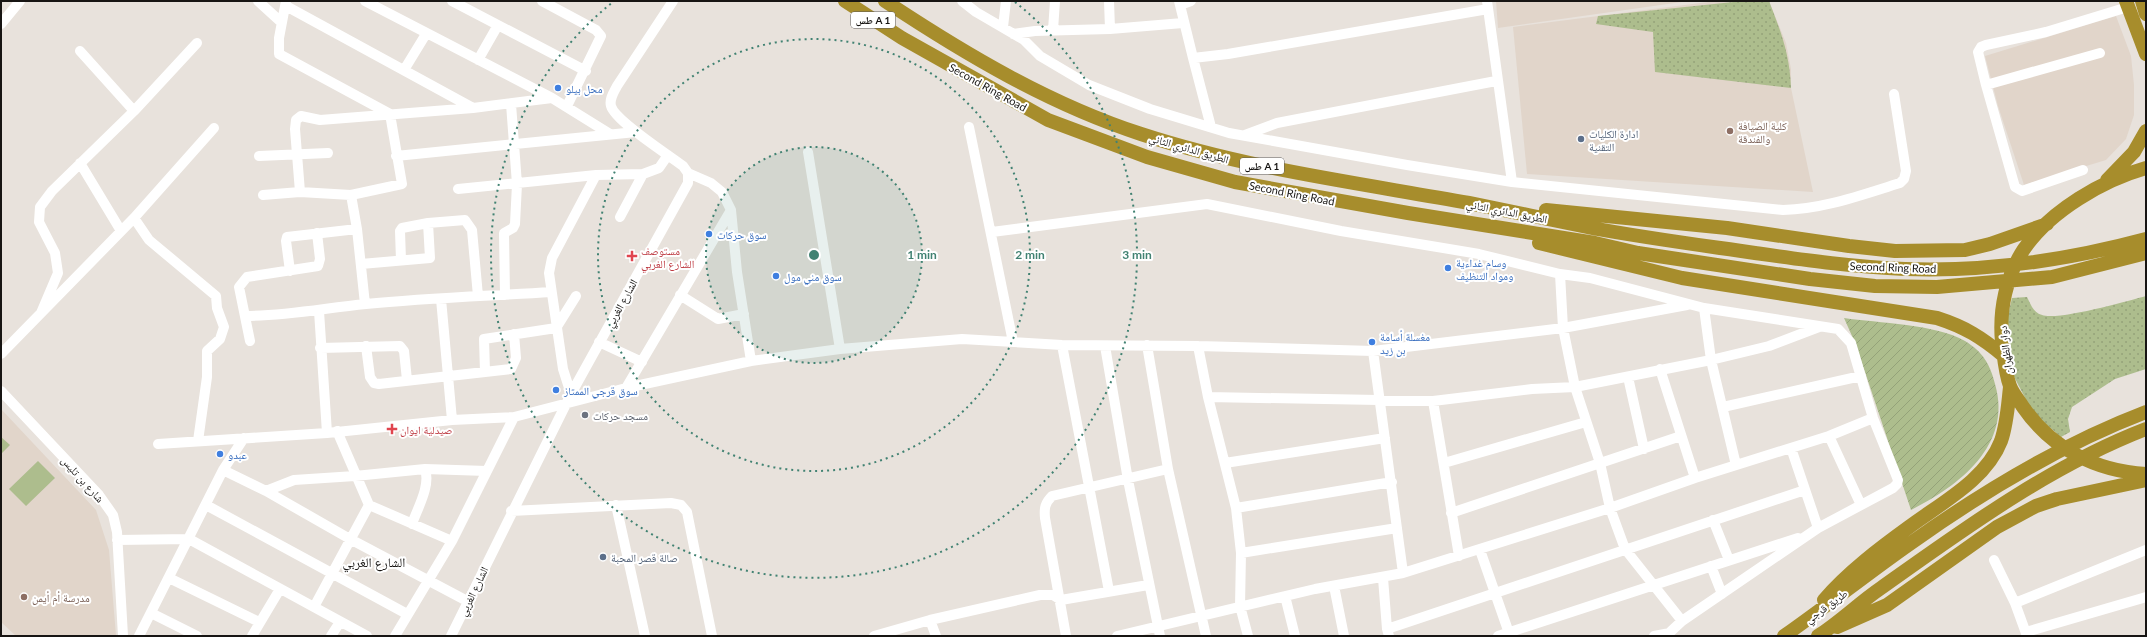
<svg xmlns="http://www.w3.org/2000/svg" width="2147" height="637" font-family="Lato,'Noto Naskh Arabic',sans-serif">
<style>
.built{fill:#e1d5ca}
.grass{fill:url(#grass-dots)}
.garden{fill:url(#garden-furrows)}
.pitch{fill:#adbd8d}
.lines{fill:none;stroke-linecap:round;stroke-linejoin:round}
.minor{stroke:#fff;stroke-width:10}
.highway{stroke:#a78d2c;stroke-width:14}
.ring{fill:none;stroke:#418272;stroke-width:2;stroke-dasharray:2 4}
.shop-dot{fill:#3f7fe0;stroke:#fff;stroke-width:1.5}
.education-dot{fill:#8d6e63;stroke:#fff;stroke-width:1.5}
.service-dot{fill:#5c6f8a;stroke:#fff;stroke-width:1.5}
.health-dot{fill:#e0444e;stroke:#fff;stroke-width:1.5}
.worship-dot{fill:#6b7280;stroke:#fff;stroke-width:1.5}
.labels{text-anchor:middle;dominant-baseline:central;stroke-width:4;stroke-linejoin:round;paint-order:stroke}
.shield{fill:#fff;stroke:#5d5b5a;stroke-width:1}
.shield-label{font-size:10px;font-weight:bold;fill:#171513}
.street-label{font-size:11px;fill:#171513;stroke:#fff}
.shop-label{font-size:11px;fill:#366cbe;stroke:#fff;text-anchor:start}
.education-label{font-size:11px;fill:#785e54;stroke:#fff;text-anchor:start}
.service-label{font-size:11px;fill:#4e5e75;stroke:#fff;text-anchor:start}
.health-label{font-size:11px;fill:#be3a42;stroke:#fff;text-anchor:start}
.worship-label{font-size:11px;fill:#5b616d;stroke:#fff;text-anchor:start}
.quarter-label{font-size:13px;fill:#171513;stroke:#fff}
.centre{fill:#418272;stroke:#fff;stroke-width:2}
.ring-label{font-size:12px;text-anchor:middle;font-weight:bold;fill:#418272;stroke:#fff;stroke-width:4;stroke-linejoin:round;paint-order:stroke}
</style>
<defs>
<pattern id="grass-dots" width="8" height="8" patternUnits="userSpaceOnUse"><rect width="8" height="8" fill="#adbd8d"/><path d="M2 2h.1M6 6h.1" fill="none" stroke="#94a279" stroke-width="1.8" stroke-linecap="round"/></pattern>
<pattern id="garden-furrows" width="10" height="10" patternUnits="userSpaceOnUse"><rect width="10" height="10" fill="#adbd8d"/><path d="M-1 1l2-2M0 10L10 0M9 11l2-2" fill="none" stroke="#94a279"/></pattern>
</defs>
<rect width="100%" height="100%" fill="#e8e2dc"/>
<!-- built -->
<path class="built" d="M1496 1H1689L1498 28Z
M1769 1 1786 43 1791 69V88L1813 192 1527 174 1513 27 1708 2Z
M2116 16 2131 56 2134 85V115L2126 139 2106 160 2024 185 1998 106 1985 56Z
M1 409 96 510 109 550 116 636H16L1 622Z"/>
<!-- grass -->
<path class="grass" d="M1743 1H1769C1781 32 1790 55 1791 88L1655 72 1653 32 1596 24 1598 16Z
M2146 296V369L2115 379 2072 407 2068 419 2070 432 2061 437 2033 413 2009 367 2006 324 2012 298 2027 297C2031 305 2033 312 2042 315 2057 321 2128 301 2146 296Z"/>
<!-- garden -->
<path class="garden" d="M1844 318C1878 323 1936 324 1965 341 1983 352 1990 364 1995 384 2013 445 1959 486 1911 510L1856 345Z"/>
<!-- pitch -->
<path class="pitch" d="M1 437 10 445 1 454Z
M38 461 55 478 26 506 9 489Z"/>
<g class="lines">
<!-- minor -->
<path class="minor" d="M258 1 281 22
M365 1 552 98
M452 1 586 71
M542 1 596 30 601 36 567 106
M962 1 976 12 1024 40 1040 56 1089 85 1150 109 1229 133 1407 165 1512 182 1783 210C1824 209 1861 195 1900 183L1904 179 1906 171 1894 94
M1109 1 1110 29
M1179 1 1193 58
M1487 1 1512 182
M1180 5 1191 1
M286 6 473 108
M1 24 20 1
M1003 27 1006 1
M1053 30 1055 1
M1013 34 1035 31 1110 29 1183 23
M80 51 134 111
M478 60 498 25
M404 70 426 34
M1986 85 2100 53
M969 127 1013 342
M1211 127 1193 58 1228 54 1488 9
M1245 135 1277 123 1496 81
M808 152 840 349
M259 156 328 153
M396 156 636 132
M80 163 121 231
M2083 170 2022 191 2015 187 1986 85 1978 52 1981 47 1986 45 2046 32 2128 7
M688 173 711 183 722 192 731 210 737 272 751 361
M458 189 596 175 643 174 659 168 668 155
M300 192 295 129 296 120 301 116 320 120 473 108 552 98 610 134
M263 195 300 192 351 195 402 184 390 114 279 54V38L286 1
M351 195 357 229 365 304
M620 217 643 174
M134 218 149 240 216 296 217 308 224 327 220 339 207 351V377L198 441
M992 232 1207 204 1341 231 1479 254 1560 274 1563 328 1575 387 1600 463 1610 508 1625 549 1682 621
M401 260 400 231 402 228 428 223 465 220 472 230 478 296
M361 264 430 258 428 223
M290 271 286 241 287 237 357 229
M1560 274 1590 278 1704 308 1838 329 1851 343 1873 418 1898 480 1897 484 1893 488 1818 528 1682 621 1666 636
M505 295 504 233 513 228 515 224 517 184 511 104
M680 295 718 319 744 314
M441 299 452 420
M1704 308 1711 360 1736 465
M319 311 327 433
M41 313 58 273 55 253 39 222 40 207 52 191 134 111 197 43
M245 316C286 316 325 308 366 304 427 298 489 296 551 292
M250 341 239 287 247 277 318 266 320 259 317 233
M599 342 642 362
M1062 345 1109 591
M1147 345 1168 469 1206 636
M366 346 370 377 374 383 379 384 511 369 516 358 514 334
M1105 346 1128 480 1160 636
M1198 346 1208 397 1236 508 1241 553 1240 606 1248 636
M320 348 400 346 404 351 407 380
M1373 351 1403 573
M1 354 134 218 214 128
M1660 369 1695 478
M485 372 484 339 556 328 576 296
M1628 377 1644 449
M626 388 731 210
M1 391 99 495 113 515 117 532 123 636
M571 394 563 369 549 273 552 258 596 175
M1208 397 1433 401 1532 389 1575 387 1711 360 1769 346 1819 327
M1433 401 1459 556
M1723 407 1861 376
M337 431 369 505 452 541
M1829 436 1861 505
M158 444 327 433 452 420 514 417 626 388 751 361 840 349 962 339 1062 345 1198 346 1373 351 1563 328 1687 305
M1791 448 1818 528
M1225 463 1385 438
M1444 463 1586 422
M223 470 266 491 350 539 469 602
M266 491 294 480 355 476 425 469 487 471
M206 505 407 614
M616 505 645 636
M1236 508 1392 482
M511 511 671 503 681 505 687 512 712 636
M1451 513 1681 436
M1713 520 1729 560
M412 524C417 509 431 486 425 469
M117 540 189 539 367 636
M1480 550 1510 636
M1241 553 1397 528
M1994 560 2015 603 2027 636
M1711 566 1722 594
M169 578 259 622
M1383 578 1387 629 1389 636
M1334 586 1344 636
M1285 596 1295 636
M2015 603 2146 550
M314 607 369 505
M151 613 197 636
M930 620 936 636
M1387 629 1805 490
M2026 632 2146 597
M139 636 223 470 244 438
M252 636 280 589
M331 636 340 622
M395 636 452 541 514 417
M451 636 571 394 688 183V173L683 166C669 155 615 121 611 106 609 99 614 92 617 86L673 1
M874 636 930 620 1040 595H1053L1061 600 1148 585
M1066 636 1045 518C1044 508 1045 503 1052 496L1168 469
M1117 636 1315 589 1403 573 1610 508 1695 478 1829 436 1873 418
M1498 636 1798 538
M1654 636 1670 633"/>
<!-- highway -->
<path class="highway" d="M845 1 902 38 1048 120 1147 157 1235 182 1408 213 1595 243 1638 253 1810 279 1875 286 1937 287 2052 277 2146 253
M885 1C965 54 1049 104 1141 134 1248 169 1359 183 1469 203 1510 211 1551 220 1592 228 1646 238 1700 245 1755 253 1805 260 1854 267 1905 269 1987 272 2068 260 2146 239
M2126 1 2146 54
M2142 1 2146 14
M2146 168C2103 180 2050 211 2024 249 2006 276 1999 310 2002 342 2004 356 2005 373 2010 386 2013 394 2019 400 2023 407 2052 449 2096 471 2146 474
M2107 180 2134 152 2146 131
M1546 210 1727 228 1849 246 1895 251 1965 250 1990 244 2047 224
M1539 243 1682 278 1937 318C1965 327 1981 337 2004 356
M1824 600C1848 572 1880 548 1909 527 1941 503 1986 480 2001 441 2007 424 2008 405 2010 387
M1837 627 1887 605 1997 527 2036 506 2057 499 2146 480
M1784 636C1827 606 1868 573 1911 543 1984 491 2062 444 2146 412
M1818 636C1840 622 1859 603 1881 588 1964 529 2050 466 2146 429"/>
</g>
<!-- distance rings -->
<circle cx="814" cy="255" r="108" fill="#418272" fill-opacity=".12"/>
<g class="ring">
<circle cx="814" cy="255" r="108"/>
<circle cx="814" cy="255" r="216"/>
<path d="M1015 2A323 323 0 1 1 613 2"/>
</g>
<!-- markers -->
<g class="shop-dot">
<circle cx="558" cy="88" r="4"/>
<circle cx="709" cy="234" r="4"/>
<circle cx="1448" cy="268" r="4"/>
<circle cx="776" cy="276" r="4"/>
<circle cx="1372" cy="342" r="4"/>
<circle cx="556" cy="390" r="4"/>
<circle cx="220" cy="454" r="4"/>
</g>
<g class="education-dot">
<circle cx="1730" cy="131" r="4"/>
<circle cx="24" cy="597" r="4"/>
</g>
<g class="service-dot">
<circle cx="1581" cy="139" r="4"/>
<circle cx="603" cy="557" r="4"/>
</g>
<g class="health-dot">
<path d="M630 250h4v4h4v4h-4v4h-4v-4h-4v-4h4z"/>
<path d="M390 423h4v4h4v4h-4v4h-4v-4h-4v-4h4z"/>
</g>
<circle class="worship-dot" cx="585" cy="415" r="4"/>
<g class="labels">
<!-- shield labels -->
<g class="shield">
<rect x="851" y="12" width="44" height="16" rx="3"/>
<rect x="1240" y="158" width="44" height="16" rx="3"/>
</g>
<g class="shield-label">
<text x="873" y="20">طس A 1</text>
<text x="1262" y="166">طس A 1</text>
</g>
<!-- street labels -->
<g class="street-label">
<text transform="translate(988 87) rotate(29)">Second Ring Road</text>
<text transform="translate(1189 148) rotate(16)">الطريق الدائري الثاني</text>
<text transform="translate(1292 193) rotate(11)">Second Ring Road</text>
<text transform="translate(1507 211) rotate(11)">الطريق الدائري الثاني</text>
<text transform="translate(1893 267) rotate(2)">Second Ring Road</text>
<text transform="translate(621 303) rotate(-61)">الشارع الغربي</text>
<text transform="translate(2005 350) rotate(-97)">دوار الظهران</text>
<text transform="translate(83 479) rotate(48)">شارع بن تليس</text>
<text transform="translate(473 591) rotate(-64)">الشارع الغربي</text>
<text transform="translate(1826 606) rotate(-36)">طريق قرجي</text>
</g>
<!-- shop labels -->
<g class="shop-label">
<text x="566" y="88">محل بيلو</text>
<text x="717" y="234">سوق حركات</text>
<text x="1456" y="262">وسام غداءية<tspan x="1456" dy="13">ومواد التنظيف</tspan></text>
<text x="784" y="276">سوق مني مول</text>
<text x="1380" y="336">مغسلة أسامة<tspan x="1380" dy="13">بن زيد</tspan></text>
<text x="564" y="390">سوق قرجي الممتاز</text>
<text x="228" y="454">عبدو</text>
</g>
<!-- education labels -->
<g class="education-label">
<text x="1738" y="125">كلية الضيافة<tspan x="1738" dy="13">والفندقة</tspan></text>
<text x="32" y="597">مدرسة أم أيمن</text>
</g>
<!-- service labels -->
<g class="service-label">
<text x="1589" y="133">ادارة الكليات<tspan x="1589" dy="13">التقنية</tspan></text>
<text x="611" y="557">صالة قصر المحبة</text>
</g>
<!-- health labels -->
<g class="health-label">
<text x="641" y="250">مستوصف<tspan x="641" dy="13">الشارع الغربي</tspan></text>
<text x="400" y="429">صيدلية ايوان</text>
</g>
<!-- worship labels -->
<g class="worship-label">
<text x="593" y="415">مسجد حركات</text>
</g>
<!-- quarter labels -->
<g class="quarter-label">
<text x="374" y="562">الشارع الغربي</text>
</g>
</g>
<circle cx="814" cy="255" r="6" class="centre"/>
<g class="ring-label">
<text x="922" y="259">1 min</text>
<text x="1030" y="259">2 min</text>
<text x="1137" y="259">3 min</text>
</g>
<!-- border -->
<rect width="2147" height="637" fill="none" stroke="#171513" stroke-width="4"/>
</svg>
